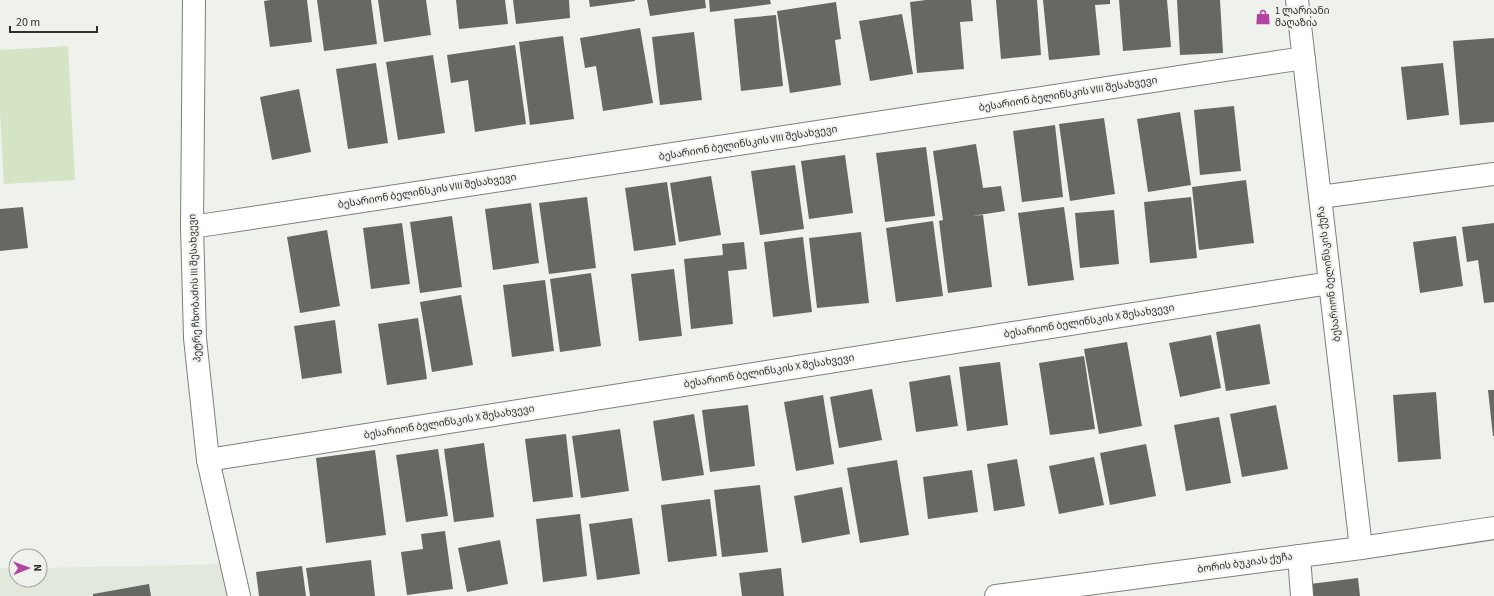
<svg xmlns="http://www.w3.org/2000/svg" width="1494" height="596" font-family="'Source Sans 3','Noto Sans Georgian',sans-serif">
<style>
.built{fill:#e2e8dc}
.green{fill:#d4e4c5}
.building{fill:#666863}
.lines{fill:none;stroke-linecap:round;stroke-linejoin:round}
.minor-casing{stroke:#7d7f7b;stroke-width:24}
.tertiary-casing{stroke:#7d7f7b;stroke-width:24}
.minor{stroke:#fff;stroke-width:22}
.tertiary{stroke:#fff;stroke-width:22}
.labels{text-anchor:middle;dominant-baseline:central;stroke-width:4;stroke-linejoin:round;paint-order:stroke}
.poi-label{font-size:10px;fill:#2e2f2d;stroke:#eef1ec;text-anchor:start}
.street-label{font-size:10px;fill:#2e2f2d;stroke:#eef1ec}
</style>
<rect width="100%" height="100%" fill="#eef1ec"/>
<!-- built -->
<path class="built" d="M232 564 239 596H0V568H16V580H40V568Z"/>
<!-- green -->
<path class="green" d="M68 46 75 180 4 184 0 112V50Z"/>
<!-- building -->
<path class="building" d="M270 0H307L312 42 270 47 264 1Z
M317 0H371L377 44 324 51Z
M378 0H426L431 35 384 42Z
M456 0H505L508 24 459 29Z
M513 0H569L570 18 516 24Z
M589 0H635V1L590 7Z
M647 0H705L706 8 650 16Z
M709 0H770L771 4 710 12Z
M926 0H971L973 21 960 22 964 69 917 73 910 2Z
M996 0H1037L1041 55 1001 59Z
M1043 0H1110V4L1095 5 1100 55 1049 60Z
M1119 0H1167L1171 47 1123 51Z
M1177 0H1220L1223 53 1180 55Z
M836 2 841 39 835 40 841 85 790 93 777 11Z
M902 14 913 74 870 81 859 21Z
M776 15 783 86 741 91 734 19Z
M640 28 653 103 603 111 596 66 585 68 580 38Z
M694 32 702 100 660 105 652 37Z
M563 36 574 119 530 125 519 42Z
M1494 38V122L1460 125 1453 41Z
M515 45 526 124 475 132 468 80 451 83 447 55Z
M433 55 445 133 398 140 386 62Z
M376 63 388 143 348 149 336 69Z
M1443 63 1449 115 1407 120 1401 67Z
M299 89 311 152 272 160 260 97Z
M1234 106 1241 171 1200 175 1194 110Z
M1180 112 1191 185 1148 192 1137 119Z
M1104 118 1115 194 1070 201 1059 124Z
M1055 125 1063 197 1022 202 1013 131Z
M976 144 983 188 1001 186 1005 211 972 216 983 215 992 287 948 293 939 221 943 220 933 151Z
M926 147 935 216 885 222 876 153Z
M845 155 853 213 809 219 801 161Z
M795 165 804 229 760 235 751 171Z
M711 176 721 235 679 242 670 183Z
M1246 180 1254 243 1199 250 1192 187Z
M667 182 676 245 634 251 625 188Z
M587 197 596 268 549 274 539 203Z
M1191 197 1197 258 1150 263 1144 202Z
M531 203 539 263 493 270 485 209Z
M23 207 28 248 0 251V209Z
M1064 207 1074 280 1028 286 1018 213Z
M1114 210 1119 264 1080 268 1075 213Z
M452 216 462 287 420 293 410 222Z
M933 221 943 296 896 302 886 228Z
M402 223 410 284 371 289 363 228Z
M1494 223V302L1484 303 1478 260 1467 262 1462 227Z
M327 230 340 306 300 313 287 237Z
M861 232 869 303 817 308 809 238Z
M1456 236 1463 286 1420 293 1413 242Z
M803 237 812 312 773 317 764 242Z
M744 242 747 269 728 271 733 324 691 329 684 259 723 255 722 244Z
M674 269 682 336 639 341 631 274Z
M591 273 601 346 560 352 550 279Z
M545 280 554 351 512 357 503 285Z
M461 295 473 365 432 372 420 302Z
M418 318 427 379 387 385 378 324Z
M335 320 342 373 302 379 294 326Z
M1260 324 1270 384 1226 391 1216 332Z
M1211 335 1221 388 1180 397 1169 343Z
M1127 342 1142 426 1099 434 1084 349Z
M1084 356 1095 429 1050 435 1039 363Z
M1000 362 1008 425 967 431 959 367Z
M950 375 958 426 916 432 909 382Z
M872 389 882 440 839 448 830 397Z
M1488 390H1494V436H1493Z
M1436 392 1441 459 1398 462 1393 395Z
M823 395 834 464 796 471 784 402Z
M748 405 755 466 710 472 702 410Z
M1276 405 1288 469 1242 477 1230 414Z
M694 414 704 475 662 481 653 421Z
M1219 417 1231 483 1186 491 1174 425Z
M620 429 629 491 581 498 572 436Z
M566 434 573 497 533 502 525 439Z
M484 443 494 517 454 522 444 449Z
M1146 444 1156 496 1110 505 1100 453Z
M438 449 448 516 406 522 396 455Z
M375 450 386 535 326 543 316 458Z
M1094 457 1104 505 1059 514 1049 466Z
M1017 459 1025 506 994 511 987 464Z
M897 460 909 535 860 543 847 468Z
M972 470 978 512 928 519 923 477Z
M760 485 768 552 722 557 714 490Z
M842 487 850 534 802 543 794 496Z
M710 499 717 556 668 562 661 505Z
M580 514 587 576 543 582 536 519Z
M632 518 640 574 597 580 589 524Z
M445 531 453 589 407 595 401 552 423 549 421 534Z
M500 540 508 584 467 592 458 548Z
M371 560 375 596H310L306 568Z
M302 566 306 596H259L256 572Z
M781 568 784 596H742L739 573Z
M1358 578 1360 596H1312L1310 584Z
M149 584 151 596H93V594Z"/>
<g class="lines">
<!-- minor casing -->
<g class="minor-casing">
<path id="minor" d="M1297 0 1361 548
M1320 197 1494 174
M192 227 1304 58
M208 460 1330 283
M1299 556 1302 596"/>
</g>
<!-- tertiary casing -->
<g class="tertiary-casing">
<path id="tertiary" d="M194 0 192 227 195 338 208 460 239 596
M996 596 1361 548 1494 528"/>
</g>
<!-- minor -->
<use href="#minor" class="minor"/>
<!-- tertiary -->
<use href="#tertiary" class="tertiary"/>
</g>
<!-- icons -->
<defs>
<g id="shop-bare" transform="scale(1.2)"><path d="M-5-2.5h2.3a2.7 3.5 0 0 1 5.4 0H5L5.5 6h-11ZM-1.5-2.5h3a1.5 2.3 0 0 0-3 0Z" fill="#b544a0" stroke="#eef1ec" stroke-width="2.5" paint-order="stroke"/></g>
</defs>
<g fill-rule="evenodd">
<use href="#shop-bare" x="1263" y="17"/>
</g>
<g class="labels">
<!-- poi labels -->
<g class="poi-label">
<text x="1275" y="11">1 ლარიანი<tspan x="1275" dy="12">მაღაზია</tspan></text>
</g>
<!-- street labels -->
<g class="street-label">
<text transform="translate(1068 94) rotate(-9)">ბესარიონ ბელინსკის VIII შესახვევი</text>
<text transform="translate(748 143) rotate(-9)">ბესარიონ ბელინსკის VIII შესახვევი</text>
<text transform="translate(427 191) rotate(-9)">ბესარიონ ბელინსკის VIII შესახვევი</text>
<text transform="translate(1329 274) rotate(-97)">ბესარიონ ბელინსკის ქუჩა</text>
<text transform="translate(195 288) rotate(-92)">პეტრე ჩხობაძის III შესახვევი</text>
<text transform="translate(1089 321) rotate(-9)">ბესარიონ ბელინსკის X შესახვევი</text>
<text transform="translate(769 371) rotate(-9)">ბესარიონ ბელინსკის X შესახვევი</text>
<text transform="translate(449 422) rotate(-9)">ბესარიონ ბელინსკის X შესახვევი</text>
<text transform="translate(1245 563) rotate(-8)">ბორის ბუკიას ქუჩა</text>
</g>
</g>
<!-- north arrow -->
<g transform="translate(28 568) rotate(89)"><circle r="19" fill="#eef1ec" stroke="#a1a3a0"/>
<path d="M0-3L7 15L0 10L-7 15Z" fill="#b544a0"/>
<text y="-6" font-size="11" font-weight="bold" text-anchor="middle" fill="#2e2f2d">N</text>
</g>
<!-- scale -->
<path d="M10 26v6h87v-6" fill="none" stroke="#2e2f2d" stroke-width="2"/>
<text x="16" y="26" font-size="12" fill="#2e2f2d" stroke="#eef1ec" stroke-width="3" paint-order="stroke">20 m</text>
</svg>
